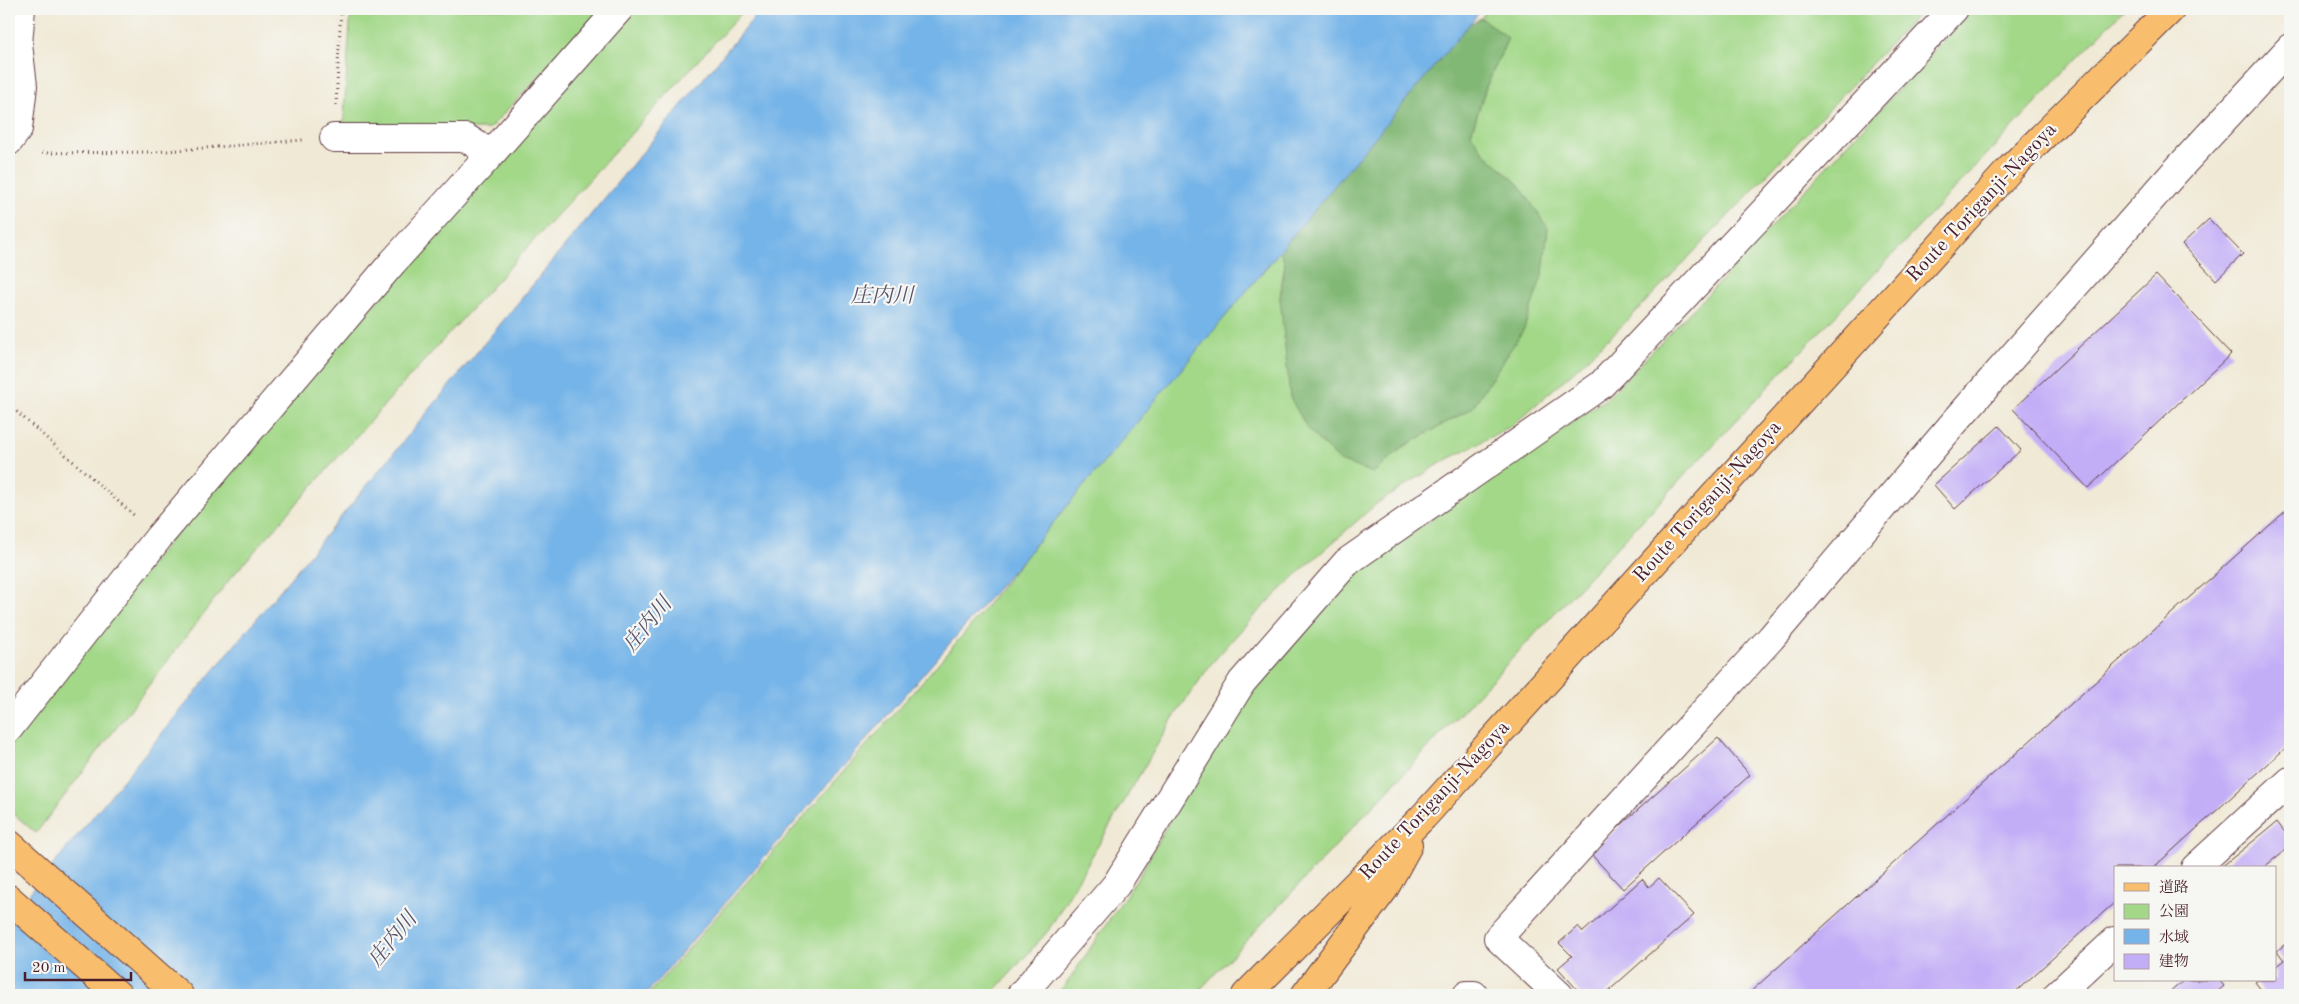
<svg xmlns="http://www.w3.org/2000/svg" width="2299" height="1004" font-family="'Old Standard TT','Noto Serif JP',serif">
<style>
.green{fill:#a2d888;stroke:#767c5a}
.forest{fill:#81b874;stroke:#666c50}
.water{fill:#75b4e8;stroke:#606a8a}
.building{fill:#c2adf7}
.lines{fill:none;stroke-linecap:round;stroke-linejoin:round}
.minor-casing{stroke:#633d44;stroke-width:30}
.major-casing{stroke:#633d44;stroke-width:30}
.path{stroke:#633d44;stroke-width:3;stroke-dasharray:1 4;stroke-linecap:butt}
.minor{stroke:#fff;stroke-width:28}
.major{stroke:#f9be6d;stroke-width:28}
.labels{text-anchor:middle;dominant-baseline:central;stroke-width:4.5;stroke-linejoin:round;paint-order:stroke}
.street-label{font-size:20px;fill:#4a1f2b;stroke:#f6f6f2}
.water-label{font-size:21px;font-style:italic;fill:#59536d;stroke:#f6f6f2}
</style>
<rect width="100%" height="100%" fill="#f6f6f2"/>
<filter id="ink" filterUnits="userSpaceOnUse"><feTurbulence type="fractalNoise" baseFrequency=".02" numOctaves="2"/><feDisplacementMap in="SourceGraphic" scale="10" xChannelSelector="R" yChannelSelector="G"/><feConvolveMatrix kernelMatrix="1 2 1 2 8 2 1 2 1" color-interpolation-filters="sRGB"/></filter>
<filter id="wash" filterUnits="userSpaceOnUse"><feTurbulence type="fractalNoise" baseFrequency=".0096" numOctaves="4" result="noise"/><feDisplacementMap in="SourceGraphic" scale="20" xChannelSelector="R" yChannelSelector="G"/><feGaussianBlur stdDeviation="1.12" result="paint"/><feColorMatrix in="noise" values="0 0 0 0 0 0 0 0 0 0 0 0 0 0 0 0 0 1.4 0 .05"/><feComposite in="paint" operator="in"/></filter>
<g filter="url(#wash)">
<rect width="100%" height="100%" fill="#f0e9d5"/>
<!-- green -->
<path class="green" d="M351 9H603L489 129 343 131Z
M635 9H745L402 385 229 580 36 833 9 810V747L171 539 371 308Z
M1488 9H1923L1733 211 1630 318 1573 372 1513 425 1441 463 1376 504 1296 575 1251 619 1211 664 1173 718 1048 931 991 995H648L969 628 1275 239 1285 263 1280 298 1373 473 1403 447 1472 408 1519 185 1483 152 1471 134 1486 87 1508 38 1481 18Z
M1973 9H2124L1195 995H1055L1067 983 1142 871 1217 734 1286 643 1352 578 1440 513 1607 398 1728 273Z"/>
<!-- forest -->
<path class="forest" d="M1481 18 1508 38 1486 87 1471 134 1483 152 1519 185 1548 228 1543 273 1524 329 1472 408 1403 447 1373 473 1340 461 1308 430 1290 397 1280 298 1285 263 1275 239 1447 36Z"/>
<!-- water -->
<path class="water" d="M761 9H1482L1023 559 645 995H9V918Z"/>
<g id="blocks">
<!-- building -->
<path class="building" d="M2209 219 2243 254 2216 280 2182 244Z
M2156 275 2231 354 2088 488 2013 409Z
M1999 426 2021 450 1955 509 1934 485Z
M2290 507V744L2153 868H2115V902L2012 995H1747Z
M1718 738 1750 775 1623 889 1590 853Z
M2277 822 2290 839V846L2263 868H2220Z
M1659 878 1694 915 1604 995H1582L1558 968 1572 956 1559 943 1578 926 1583 932 1642 879 1649 887Z
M2290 940V995H2265L2255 982 2258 980H2275V967L2284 960 2277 951Z
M2184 980H2219L2224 986 2214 995H2167Z"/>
</g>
</g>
<g filter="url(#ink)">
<use href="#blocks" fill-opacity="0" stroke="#633d44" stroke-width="1"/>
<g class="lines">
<!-- minor casing -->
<g class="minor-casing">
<path id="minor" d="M334 138H466L491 154 619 9
M9 141 18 129 23 86 18 44 21 9
M9 728 159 537 393 262 491 154
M2195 868 2290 781
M1021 995 1116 885 1242 682 1347 562 1601 385 1954 9
M1467 995H1474
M1559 995 1498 938 1771 638 1953 424 2175 172 2290 48
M2057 995 2115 941"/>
</g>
<!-- major casing -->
<g class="major-casing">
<path id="major" d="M9 844 179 995
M9 899 118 995
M1246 995 1423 817 2011 168 2171 9
M1305 995 1384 889 1408 845"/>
</g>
<!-- path -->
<path class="path" d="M336 105 341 9
M42 153 154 152 303 140
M9 405 136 517"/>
<!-- minor -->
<use href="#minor" class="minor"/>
<!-- major -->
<use href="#major" class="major"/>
</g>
</g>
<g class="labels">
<!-- street labels -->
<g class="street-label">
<text transform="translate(1982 203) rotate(-47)">Route Toriganji-Nagoya</text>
<text transform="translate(1708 502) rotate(-48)">Route Toriganji-Nagoya</text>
<text transform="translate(1435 801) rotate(-47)">Route Toriganji-Nagoya</text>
</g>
<!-- water labels -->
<g class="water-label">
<text x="882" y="296">庄内川</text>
<text transform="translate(648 625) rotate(-51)">庄内川</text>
<text transform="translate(393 940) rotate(-51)">庄内川</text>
</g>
</g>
<!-- margin -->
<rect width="2299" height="1004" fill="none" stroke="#f6f6f2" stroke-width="30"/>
<!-- legend -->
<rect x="2114" y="866" width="162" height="115" fill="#f6f6f2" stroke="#b1a0a2"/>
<rect x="2124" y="883" width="25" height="8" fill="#f9be6d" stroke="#b1a0a2"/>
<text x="2159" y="892" font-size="15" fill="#4a1f2b">道路</text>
<rect x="2124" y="904" width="25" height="15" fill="#a2d888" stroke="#b1a0a2"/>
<text x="2159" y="916" font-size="15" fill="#4a1f2b">公園</text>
<rect x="2124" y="929" width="25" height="15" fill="#75b4e8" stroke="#b1a0a2"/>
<text x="2159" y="942" font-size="15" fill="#4a1f2b">水域</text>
<rect x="2124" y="954" width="25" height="15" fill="#c2adf7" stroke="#b1a0a2"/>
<text x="2159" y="966" font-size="15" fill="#4a1f2b">建物</text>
<!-- scale -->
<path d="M25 972v8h106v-8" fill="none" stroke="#4a1f2b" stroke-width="2.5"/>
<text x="32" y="972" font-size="15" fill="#4a1f2b" stroke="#f6f6f2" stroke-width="4" paint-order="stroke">20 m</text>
</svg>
